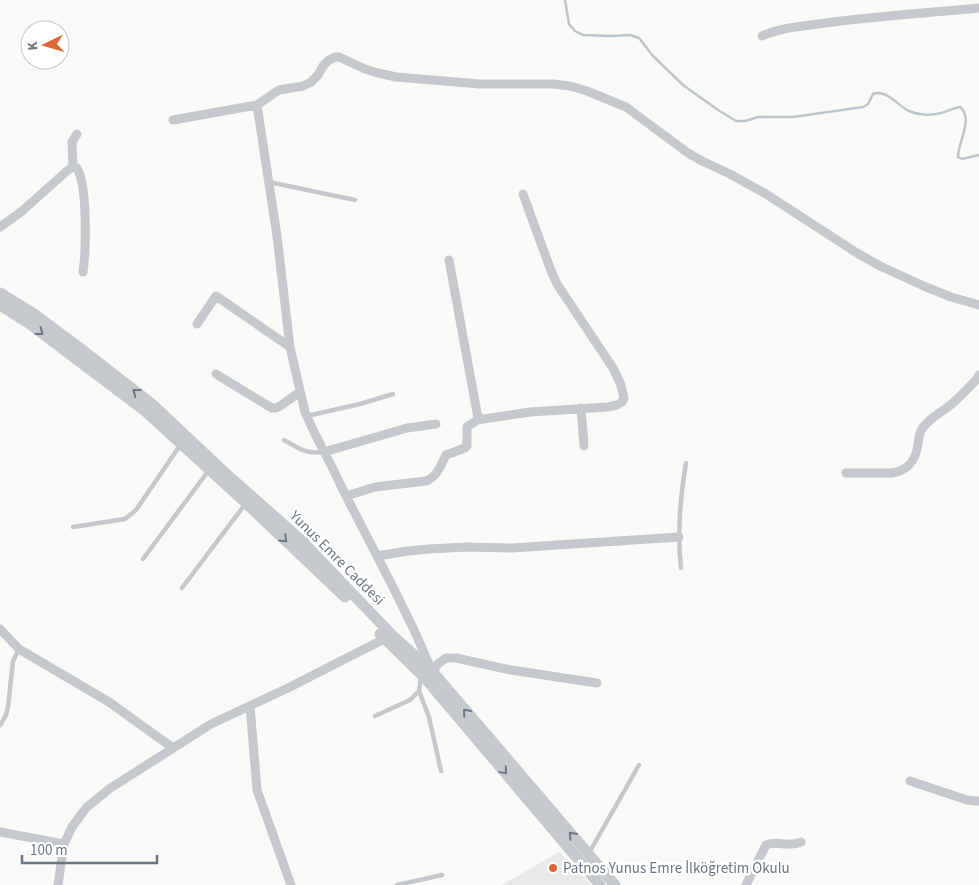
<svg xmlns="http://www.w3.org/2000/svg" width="979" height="885" font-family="'Source Sans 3',sans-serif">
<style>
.built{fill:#e7e8e8}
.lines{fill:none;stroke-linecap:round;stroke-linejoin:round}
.stream{stroke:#bdc6cc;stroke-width:2.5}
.service{stroke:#c5c8cc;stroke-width:4.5}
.minor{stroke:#c5c8cc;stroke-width:9}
.tertiary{stroke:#c5c8cc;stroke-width:11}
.oneway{stroke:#697786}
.poi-dot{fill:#db6934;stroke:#fff;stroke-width:2}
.labels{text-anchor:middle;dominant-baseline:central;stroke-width:5;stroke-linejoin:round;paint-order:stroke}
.street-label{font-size:15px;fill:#697786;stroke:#fff}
.poi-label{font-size:15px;fill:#697786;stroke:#fff;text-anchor:start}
</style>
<rect width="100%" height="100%" fill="#f9f9f7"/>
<!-- built -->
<path class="built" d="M559 852 591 885H502Z"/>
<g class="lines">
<!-- stream -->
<path class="stream" d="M565 0 569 24 575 31 583 35 611 36 630 35 639 38 643 43 652 55 683 85 718 110 736 121H745L758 117H793L863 107 868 104 873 94C887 89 898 106 909 111 918 115 931 116 941 113 947 112 952 108 960 107 974 118 958 142 958 157L962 159 979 155"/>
<!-- service -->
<path class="service" d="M269 182 355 200
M307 416 360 404 393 394
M284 440C300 449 305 454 324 452
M73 527 125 519 136 510 181 444
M143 559 209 470
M681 568C677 533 680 499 686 463
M182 588 246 503
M421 676 419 691 429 717 441 771
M375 716 410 700 419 691
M0 725 6 715 8 707 13 661 19 649
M589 853 639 765
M397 885 442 875"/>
<!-- minor -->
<path class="minor" d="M762 36C782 27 805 26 826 23 877 16 928 13 979 8
M257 105 277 236 290 347 305 412 314 432 331 465 346 496 393 587 415 632 432 671 439 663 446 658H456L511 670 597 683
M173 120 257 105 279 90 303 86 311 82 318 75 323 66 329 60 335 57H339L365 69 378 73 396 77 480 84H553L570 86 587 91 626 107 688 153 702 161 730 174 766 194 857 253 880 266 926 287 951 297 979 305
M73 167 72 142 77 134
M0 227 21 212 68 170 73 167H76C88 182 86 251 83 272
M197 324 216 296 290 347
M216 374 265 404 272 408H276L280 406 300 392
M581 408 584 446
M477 420 530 412 608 407 617 405 622 402 624 398 621 385 613 368 557 284 550 268 523 194
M324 452 407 428 436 424
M846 473H892C909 470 916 460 918 444 919 438 919 433 922 429 929 417 945 411 955 401 963 394 970 386 977 379L979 375
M346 496 375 487 426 481C437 477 441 465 446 455L465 448 467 446V427L476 421 478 418 449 260
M377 556 408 551 429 549 467 547 512 548 679 537
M0 629 19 649 109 702 173 748
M250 706 257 790 291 885
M910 781 967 800 976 801H979
M0 832 64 844
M58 885 64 844 72 827 86 808 109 789 211 724 288 688 390 636
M746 885 766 845C775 841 783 845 792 844 795 844 798 843 801 842"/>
<!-- tertiary -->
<path class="tertiary" d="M0 293 34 314 81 349 152 404 223 471 301 540 392 635 432 671 615 885
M0 305 30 324 144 410 246 503 345 597
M380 634 425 678 600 885"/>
</g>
<!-- one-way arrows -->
<defs><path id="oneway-chevron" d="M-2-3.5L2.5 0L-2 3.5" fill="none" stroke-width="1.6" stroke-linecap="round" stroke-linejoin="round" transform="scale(1.25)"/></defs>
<g class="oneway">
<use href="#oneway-chevron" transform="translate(40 332) rotate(37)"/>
<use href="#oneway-chevron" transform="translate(136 392) rotate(-142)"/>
<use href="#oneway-chevron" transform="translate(284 539) rotate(44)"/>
<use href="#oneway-chevron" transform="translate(466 712) rotate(-131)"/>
<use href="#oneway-chevron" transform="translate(504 771) rotate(50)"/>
<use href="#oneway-chevron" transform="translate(572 835) rotate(-131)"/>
</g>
<!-- markers -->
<circle class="poi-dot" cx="553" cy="868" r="5"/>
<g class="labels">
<!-- street labels -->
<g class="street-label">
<text transform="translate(337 558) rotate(45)">Yunus Emre Caddesi</text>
</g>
<!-- poi labels -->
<g class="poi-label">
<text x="563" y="868">Patnos Yunus Emre İlköğretim Okulu</text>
</g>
</g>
<!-- north arrow -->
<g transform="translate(45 45) rotate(265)"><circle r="24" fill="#ffffff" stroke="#c3c9cf"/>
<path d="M0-4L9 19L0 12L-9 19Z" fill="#db6934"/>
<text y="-8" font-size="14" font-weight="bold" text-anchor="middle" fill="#697786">K</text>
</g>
<!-- scale -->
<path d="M22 855v8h135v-8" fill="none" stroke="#697786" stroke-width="2.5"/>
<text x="30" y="855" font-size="15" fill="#697786" stroke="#ffffff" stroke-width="4" paint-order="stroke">100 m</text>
</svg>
